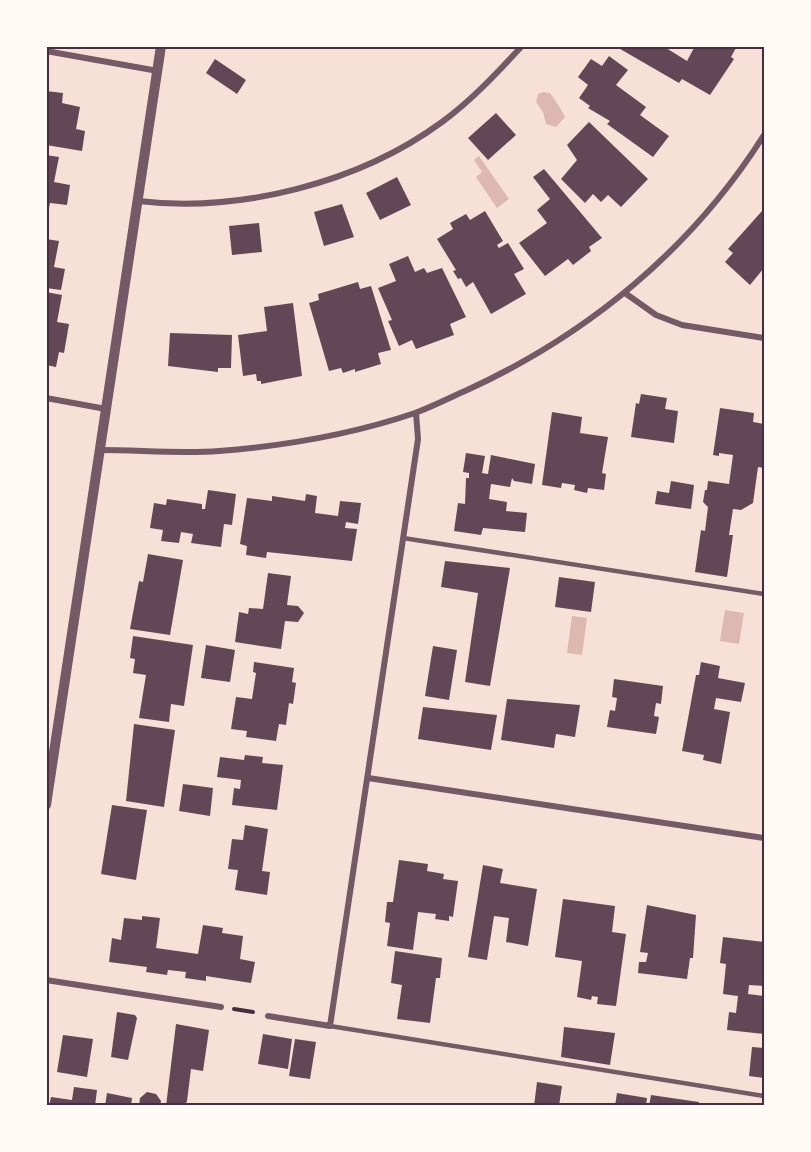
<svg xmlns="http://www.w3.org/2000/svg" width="811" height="1152" font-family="'Space Grotesk',sans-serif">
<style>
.water{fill:#dcb8b0}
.building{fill:#644757}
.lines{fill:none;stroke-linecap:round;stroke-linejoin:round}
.path{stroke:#4a2c40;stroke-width:4}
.service{stroke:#755966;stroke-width:4.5}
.minor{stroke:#755966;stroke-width:6}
.tertiary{stroke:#755966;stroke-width:10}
.neatline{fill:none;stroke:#4a2c40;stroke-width:2}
</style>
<rect width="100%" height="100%" fill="#f7e1d7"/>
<!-- water -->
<path class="water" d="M543 92 550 93C553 97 564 113 565 117L556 127 546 124 543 112 536 102 538 94Z
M479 156 509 199 497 208 476 177 482 172 474 160Z
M725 610 744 613 739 644 720 641Z
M572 616 587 618 582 655 567 653Z"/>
<!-- building -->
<path class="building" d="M615 46H663L687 61 695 46H737L731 57 734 59 710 95 682 79 679 83Z
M609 56 628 70 616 85 646 107 640 115 669 136 653 157 607 124 610 121 588 108 590 106 579 98 588 85 578 77 591 59 602 66Z
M215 59 246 80 237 94 206 73Z
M46 91 63 93 62 103 80 107 76 129 85 131 82 151 46 145Z
M496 113 516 135 488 160 468 138Z
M589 122 648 179 621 207 608 195 601 202 593 194 585 203 561 179 577 160 567 145Z
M46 155 59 157 54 182 70 185 67 205 50 203 49 208 46 207Z
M544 169 602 238 589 247 591 251 573 265 568 259 545 276 519 243 547 223 537 210 550 199 533 177Z
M397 177 411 205 380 220 366 193Z
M342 204 354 237 324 246 314 212Z
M485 211 503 241 497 245 499 248 508 243 524 269 514 274 526 294 491 314 473 282 466 287 461 278 458 279 453 271 456 270 437 239 453 229 450 223 466 214 470 220Z
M762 211 764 213V268L750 285 725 262 733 253 728 249Z
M259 223 262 252 232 255 229 226Z
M46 239 59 241 54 267 65 269 61 290 46 288Z
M408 256 415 272 424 268 427 273 442 268 466 317 450 324 454 335 416 349 412 340 399 346 388 321 392 320 378 288 396 281 389 264Z
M358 282 360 289 371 286 391 350 378 353 381 364 355 372V369L343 373 341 368 329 371 309 303 319 300 318 294Z
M46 292 62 295 57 322 69 324 64 353 59 352 56 367 46 365Z
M293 303 302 376 261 384V381H257L256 374 243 376 238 335 267 331 264 307Z
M170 333 232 335 231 368H218V372L168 366Z
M641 394 667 398 665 409 678 411 674 443 631 437 636 403 639 404Z
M720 408 754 413 753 422 764 424V468L758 467 753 503 741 510 733 509 729 535H733L727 577 695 572 701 530 705 531 708 507 703 502 705 490H707L708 481 729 484 733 455 719 453V456L713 455Z
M552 412 582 417 580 433 608 437 602 473 606 474 604 490 588 488 587 493 574 490 575 485 562 483 561 488 542 485Z
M466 453 485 456 482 473 488 474 491 455 535 464 532 484 514 481 512 478 510 487 491 484 489 499 507 502 506 511 527 513 525 532 483 528 481 535 454 531 458 503 465 504 466 478H469V473L463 472Z
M671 481 694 485 691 509 655 504 657 491 669 493Z
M208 490 236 494 232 525 224 524 221 547 191 543 193 534 181 532 179 543 161 541 163 530 150 528 154 503 166 505 167 499 202 504V509H205Z
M306 494 317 496 315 513 338 516 340 501 361 503 358 524 346 522 345 528 357 529 352 561 267 552 266 558 246 555 247 546 240 544 247 498 272 501V496L305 501Z
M148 554 183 560 170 635 130 629 139 581 143 582Z
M445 561 510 568 490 686 465 682 478 593 441 587Z
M268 573 291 576 287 605 298 606 304 613 298 622 285 621 281 649 235 642 239 612 248 614 249 608 263 609Z
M559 577 595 582 591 612 555 607Z
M133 636 193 645 184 706 171 704 169 722 139 718 146 675 133 673 135 659 130 658Z
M206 645 235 650 230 682 201 678Z
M433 646 457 650 449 700 425 696Z
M254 662 294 668 292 682 296 683 293 704 289 703 286 725 279 724 276 741 246 737 247 731 231 729 236 697 252 699 256 673 253 672Z
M701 662 720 666 718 678 745 683 741 702 716 698 714 709 730 712 721 764 703 760 704 755 682 751 696 675H699Z
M614 679 663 686 661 704 656 703 654 716 659 717 656 734 607 727 610 710 615 711 617 698 612 697Z
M507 699 580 705 575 737 556 734 554 748 501 740Z
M423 707 497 715 491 750 418 739Z
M134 724 175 730 164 807 126 801Z
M245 755 263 757 262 763 283 765 277 810 232 805 234 788 240 789 241 780 217 777 220 757 244 760Z
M183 784 213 788 210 816 179 811Z
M112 805 147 810 136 880 101 874Z
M245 825 268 829 262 871 270 872 267 895 235 890 238 870 228 869 232 839 243 840Z
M399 860 428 864 427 871 444 874 443 879 458 881 453 917 449 916V921L435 919 436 914 418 912 413 950 387 946 390 923 385 922 387 902H393Z
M483 865 503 869 500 883 537 889 528 946 506 942 509 918 494 916 487 960 468 957Z
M563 899 615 906 612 932 626 934 616 1006 597 1004 598 997 592 996 591 1000 577 997 582 961 555 957Z
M647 905 696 915 693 958H690L687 979 638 973 639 962H646L648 953 640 952Z
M142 916 160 918 156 948 198 954 203 925 223 928 222 933 243 936 240 959 255 962 251 983 206 976V981L185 978 186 972 168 970 167 975 146 972 147 967 109 962 112 938 121 940 124 918 142 920Z
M723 937 764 942V986L749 985 748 994 764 996V1034L727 1030 729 1012 736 1013 738 996 723 994 726 964 720 963Z
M395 951 442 958 440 978H436L430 1023 397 1019 402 985 391 983Z
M117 1012 135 1015 137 1018 128 1060 111 1057Z
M176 1024 209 1030 203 1071 191 1069 187 1101 185 1106H166Z
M564 1027 615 1033 610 1065 561 1057Z
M263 1034 292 1039 288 1069 258 1064Z
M63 1035 93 1039 87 1077 57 1072Z
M295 1039 316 1042 310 1079 289 1076Z
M752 1047 764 1048V1078L749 1076Z
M537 1082 562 1086 559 1106H534Z
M74 1087 97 1090 95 1106H49L51 1097 72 1100Z
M147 1092 156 1094 161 1101 160 1106H139L140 1098Z
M107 1093 132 1098 131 1106H105Z
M617 1093 647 1098 646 1106H615Z
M651 1095 699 1102 698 1106H649Z"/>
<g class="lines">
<!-- path -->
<path class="path" d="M234 1009 253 1012"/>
<!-- service -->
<path class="service" d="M403 538 764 594
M330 1026 764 1096"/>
<!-- minor -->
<path class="minor" d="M46 51 158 71
M138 201C240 213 359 183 442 122 472 100 497 73 522 46
M625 293 656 315 682 325 764 338
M46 398 106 409
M100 450C139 450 180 454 219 451 284 446 353 434 415 413 432 407 449 398 465 391 588 335 692 249 764 135
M368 778 764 838
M46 980 221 1007
M268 1016 330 1026 418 439 416 413"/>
<!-- tertiary -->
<path class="tertiary" d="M46 805 161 46"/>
</g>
<!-- border -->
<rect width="811" height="1152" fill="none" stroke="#fffaf5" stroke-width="96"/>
<rect x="48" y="48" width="715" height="1056" class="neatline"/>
</svg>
